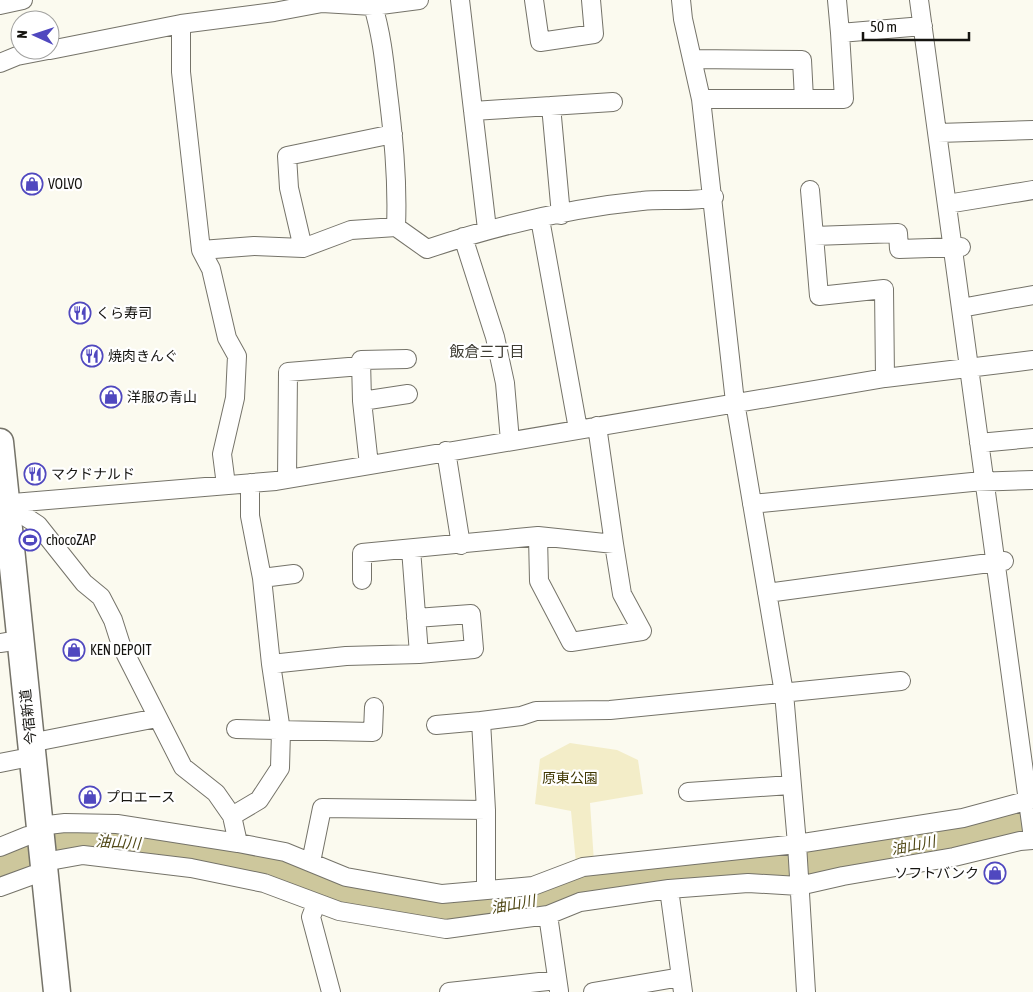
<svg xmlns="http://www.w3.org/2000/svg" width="1033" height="992" font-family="'Asap Condensed','Noto Sans JP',sans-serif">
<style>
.green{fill:#f3edc8}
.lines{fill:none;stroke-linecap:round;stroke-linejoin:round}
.river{stroke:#cdc79c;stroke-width:25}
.minor-casing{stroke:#757369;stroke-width:20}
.highway-casing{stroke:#757369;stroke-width:29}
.minor{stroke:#fff;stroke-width:18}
.highway{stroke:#fff;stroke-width:26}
.labels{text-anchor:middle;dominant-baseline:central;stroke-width:4.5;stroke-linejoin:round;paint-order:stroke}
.poi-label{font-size:14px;fill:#151410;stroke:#fff;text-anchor:start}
.street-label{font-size:14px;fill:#151410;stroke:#fff}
.park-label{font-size:14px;fill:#3f3700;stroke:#fff}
.neighbourhood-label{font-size:15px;fill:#3e3c33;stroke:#fff}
.water-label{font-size:15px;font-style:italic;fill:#504816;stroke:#fff}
</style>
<rect width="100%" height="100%" fill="#fbfaef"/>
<!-- green -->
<path class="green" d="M570 743 617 750 638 760 643 794 590 803 594 862 576 863 571 811 535 804 540 759Z"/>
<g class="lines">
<!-- river -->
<path class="river" d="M0 865 60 841 127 839 204 857 264 867 342 894 435 911 488 909 546 898 590 884 671 872 816 863 1033 823"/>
<!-- minor casing -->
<g class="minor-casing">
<path id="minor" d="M460 0 487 229
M534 0 540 42 594 34 591 0
M681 0 683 19 701 99 735 402 784 693 797 844 806 992
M837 0 840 33
M919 0 1033 838
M0 5 23 0
M373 6C381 32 384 58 387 85 393 132 398 179 396 227
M181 24V72L201 250 254 246 303 248 351 230 396 227 427 249C496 226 570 208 642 201 667 198 688 203 714 197
M50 50 181 24 274 12 322 3 373 6 419 0
M692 59 802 60 804 99H701
M0 63 17 56 48 50
M804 99H844L840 33 923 26
M551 106 561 215
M473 111 613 102
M938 133 1033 130
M810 190 814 236 898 233 899 249 961 247
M947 204 1033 190
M540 219 578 429
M814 236 819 296 884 289 885 378
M463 237 495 337 505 383 510 441
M303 248 289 188 287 156 393 134
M201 250 211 269 227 338 237 356 235 398 222 454 226 485
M961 308 1033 295
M362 401 408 394
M597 426 614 544 538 536 539 581 571 642 642 631 622 594 614 544
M979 443 1033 438
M446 451 461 545
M369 465 362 401 361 360 407 359
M287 479 288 372 361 366
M0 504 276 481 885 378 1033 360
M6 504 38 525 84 583 101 597 113 620 121 645 183 767 216 793 232 816 238 843
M752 504 972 482 1033 480
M411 549 419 654 474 649 471 614 416 618
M262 578 294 574
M362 580V553L538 536
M767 593 1004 561
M0 643 7 642
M271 664 346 656 419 654
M436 725 481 721
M236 729 373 732 374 707
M30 743 157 718
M0 763 20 759
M688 792 790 785
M232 816 259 800 280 768 281 731 271 664 262 578 250 516V483
M39 826 65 823 117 824 238 843 285 852 346 877 442 894 533 886 583 867 797 844 963 818 1033 799
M0 847 27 836
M44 862 83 855 191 868 264 883 339 911 446 929 548 915 580 902 669 889 748 883 799 886 843 876 954 857 1020 841 1033 840
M311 862 322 808 486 810
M0 887 33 875
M669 889 683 992
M486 890V810L481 721 521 716 536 711 610 710 901 681
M316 904 311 917 331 992
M548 915 559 991
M449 992 557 980
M593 992 681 977"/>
</g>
<!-- highway casing -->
<g class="highway-casing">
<path id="highway" d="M0 442 57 992"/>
</g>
<!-- minor -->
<use href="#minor" class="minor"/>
<!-- highway -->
<use href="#highway" class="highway"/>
</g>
<!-- icons -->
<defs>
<g id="shop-ring" transform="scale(1.125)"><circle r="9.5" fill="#fff" stroke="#5048bf" stroke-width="1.5"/><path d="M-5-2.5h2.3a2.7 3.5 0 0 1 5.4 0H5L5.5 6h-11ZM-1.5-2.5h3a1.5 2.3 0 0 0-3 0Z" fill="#5048bf"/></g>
<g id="restaurant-ring" transform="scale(1.125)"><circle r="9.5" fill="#fff" stroke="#5048bf" stroke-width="1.5"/><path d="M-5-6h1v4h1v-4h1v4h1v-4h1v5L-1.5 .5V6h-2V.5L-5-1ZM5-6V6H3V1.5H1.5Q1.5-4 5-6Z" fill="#5048bf"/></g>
<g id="stadium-ring" transform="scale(1.125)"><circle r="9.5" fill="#fff" stroke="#5048bf" stroke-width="1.5"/><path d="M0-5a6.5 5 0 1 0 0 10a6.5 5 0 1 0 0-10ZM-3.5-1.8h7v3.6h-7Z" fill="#5048bf"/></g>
</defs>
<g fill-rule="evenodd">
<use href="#shop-ring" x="32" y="184"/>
<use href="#restaurant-ring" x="80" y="313"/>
<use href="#restaurant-ring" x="92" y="356"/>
<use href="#shop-ring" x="111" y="397"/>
<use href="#restaurant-ring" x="35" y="474"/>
<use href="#stadium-ring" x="30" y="540"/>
<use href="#shop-ring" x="74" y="650"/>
<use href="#shop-ring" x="90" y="797"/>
<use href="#shop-ring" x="995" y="873"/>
</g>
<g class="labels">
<!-- poi labels -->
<g class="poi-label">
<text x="48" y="184">VOLVO</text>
<text x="96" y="313">くら寿司</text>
<text x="108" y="356">焼肉きんぐ</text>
<text x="127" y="397">洋服の青山</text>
<text x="51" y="474">マクドナルド</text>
<text x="46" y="540">chocoZAP</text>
<text x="90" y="650">KEN DEPOIT</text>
<text x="106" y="797">プロエース</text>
<text x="979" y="873" text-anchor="end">ソフトバンク</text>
</g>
<!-- street labels -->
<g class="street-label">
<text transform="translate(28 717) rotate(-96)">今宿新道</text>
</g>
<!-- park labels -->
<g class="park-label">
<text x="570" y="778">原東公園</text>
</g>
<!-- neighbourhood labels -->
<g class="neighbourhood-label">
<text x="487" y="351">飯倉三丁目</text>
</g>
<!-- water labels -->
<g class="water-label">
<text transform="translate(118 842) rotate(3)">油山川</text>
<text transform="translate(913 845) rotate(-11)">油山川</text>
<text transform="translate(513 904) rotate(-10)">油山川</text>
</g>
</g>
<!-- north arrow -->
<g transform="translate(35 35) rotate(273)"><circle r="24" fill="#ffffff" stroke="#a1a19f"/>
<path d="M0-4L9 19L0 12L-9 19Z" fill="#5048bf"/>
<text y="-8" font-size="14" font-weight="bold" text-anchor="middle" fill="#151410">N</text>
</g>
<!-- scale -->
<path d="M863 32v8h106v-8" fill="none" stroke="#151410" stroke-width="2.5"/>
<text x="870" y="32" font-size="15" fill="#151410" stroke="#ffffff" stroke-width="4" paint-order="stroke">50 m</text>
</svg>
